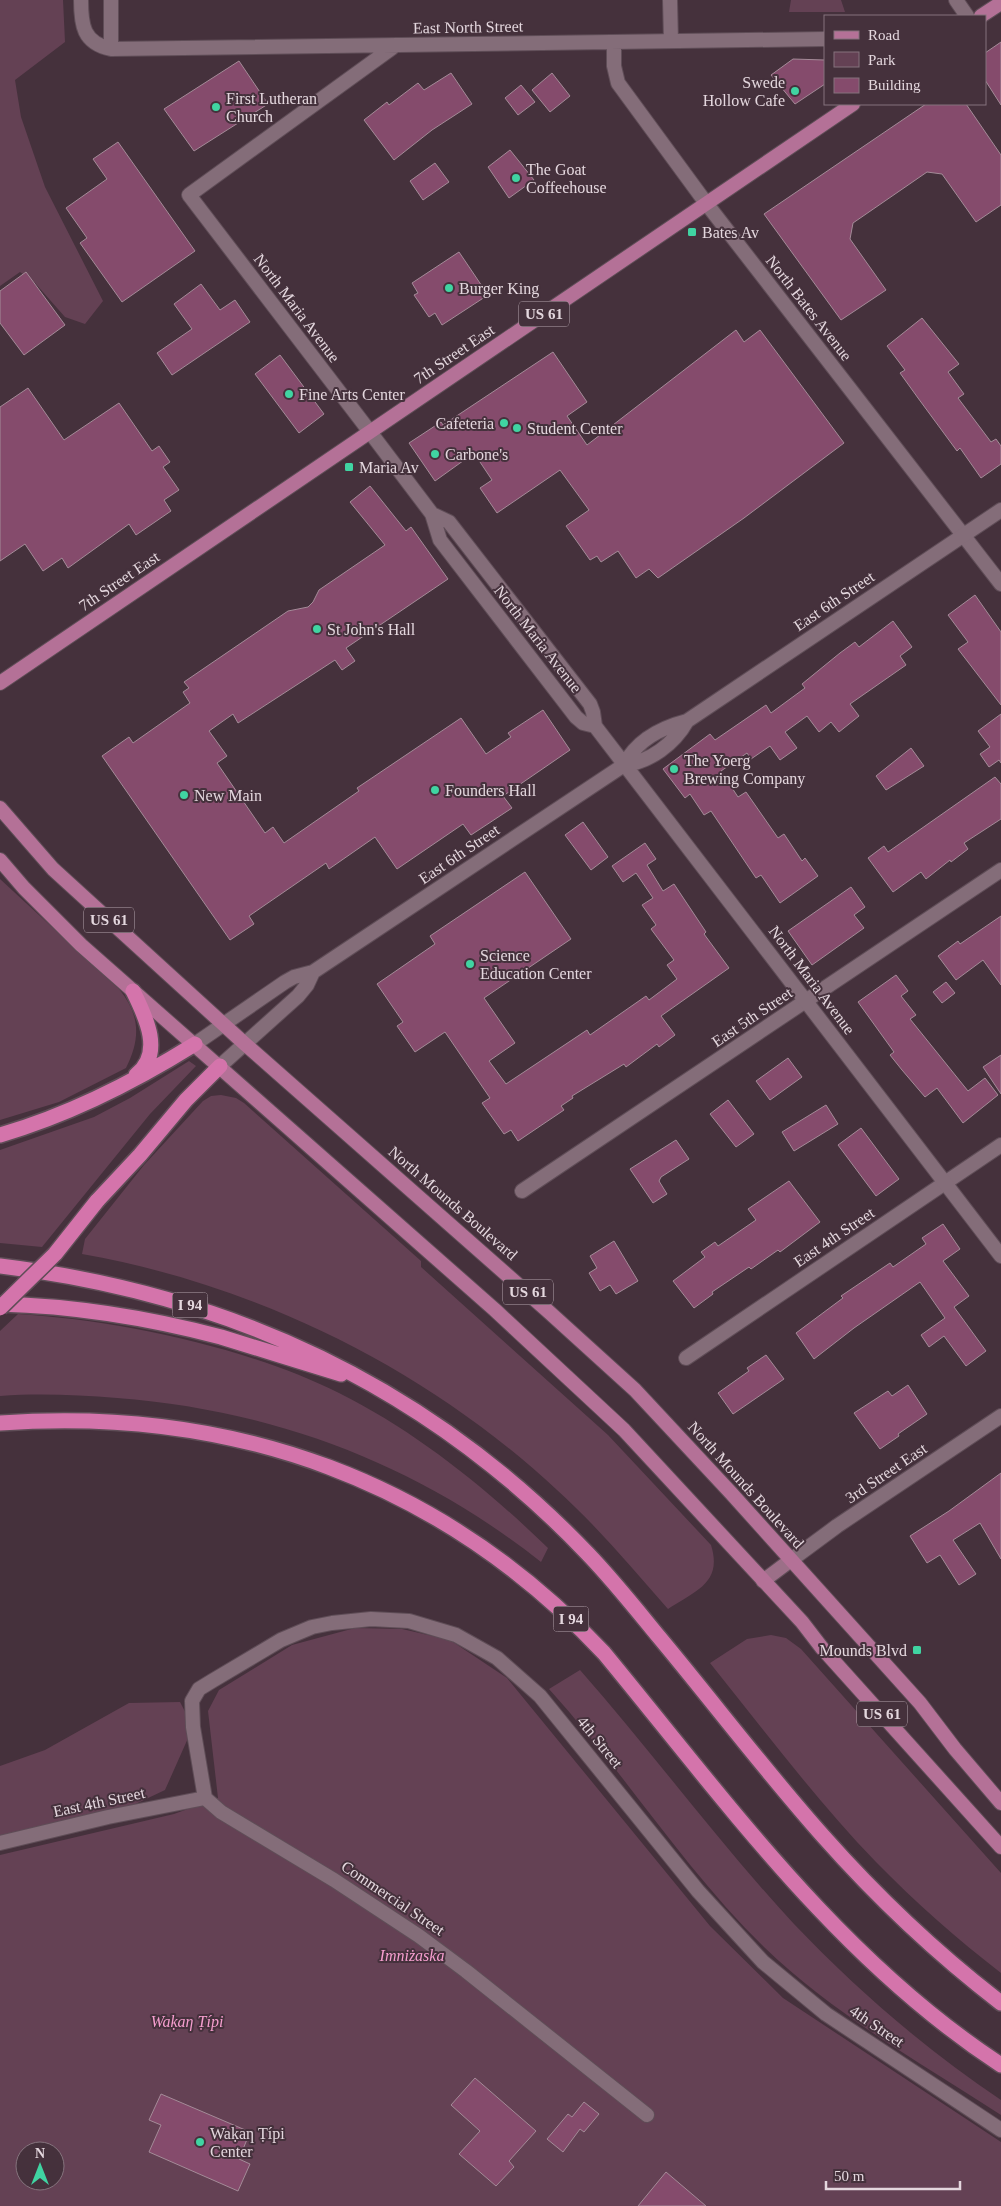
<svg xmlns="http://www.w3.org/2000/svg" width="1001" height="2206" font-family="'Times New Roman',serif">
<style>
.green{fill:#644154;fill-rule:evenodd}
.building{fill:#854b6c;stroke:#a48b98}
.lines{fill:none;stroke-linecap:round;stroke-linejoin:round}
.minor-casing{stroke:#5f4d57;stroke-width:16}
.tertiary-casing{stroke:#5f4d57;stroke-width:16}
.secondary-casing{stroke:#5f4d57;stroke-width:16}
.primary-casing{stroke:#5f4d57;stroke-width:16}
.motorway-casing{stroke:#5f4d57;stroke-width:18}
.minor{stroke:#846d79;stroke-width:14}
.tertiary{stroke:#846d79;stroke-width:14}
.secondary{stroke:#9c6f88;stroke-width:14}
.primary{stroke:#b47197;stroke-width:14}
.motorway{stroke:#d474ab;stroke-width:15}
.motorway-bridge-casing{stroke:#5f4d57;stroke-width:18;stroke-linecap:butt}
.motorway-bridge{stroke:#d474ab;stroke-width:15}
.poi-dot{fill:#40d4a2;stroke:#45313c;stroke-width:2}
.labels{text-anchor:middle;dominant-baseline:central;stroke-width:4;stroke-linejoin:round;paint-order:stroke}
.shield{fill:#45313c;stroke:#b4a5ad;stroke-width:1}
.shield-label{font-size:15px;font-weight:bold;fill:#e4d7de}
.street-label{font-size:16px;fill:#e4d7de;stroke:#45313c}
.poi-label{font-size:16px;fill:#e4d7de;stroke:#45313c;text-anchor:start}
.park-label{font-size:16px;font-style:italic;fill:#f69ecf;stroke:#45313c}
</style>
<rect width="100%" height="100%" fill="#45313c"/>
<!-- green -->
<path class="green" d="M0 0H63L65 42 15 80 21 117 45 187 103 301 85 324 65 317 35 283 20 272 0 286Z
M791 0H841L845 12H789Z
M0 879 119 989C140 1015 141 1038 126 1068L59 1102 0 1120Z
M189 1061 196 1066 150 1114 42 1247 0 1243V1150L94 1117 130 1098Z
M221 1095 236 1098 244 1103 421 1261V1267L608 1435 711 1545C723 1583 695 1591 668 1609 632 1568 597 1526 557 1490 426 1368 257 1285 82 1254L85 1239 144 1165 203 1101 211 1096Z
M18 1314C118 1320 250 1348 339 1393 417 1432 486 1488 548 1548L541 1562C417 1464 274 1410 117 1398 78 1395 39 1393 0 1396V1331Z
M355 1628 402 1629 450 1640 507 1678 710 1926 783 1998 1001 2142V2206H0V1855L174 1814 218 1798 208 1711 219 1690 292 1645ZM25 2151H55V2181H25Z
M771 1635 786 1638 801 1649 1001 1873V1973C957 1939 915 1902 876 1862 816 1800 764 1730 710 1663L747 1639Z
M580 1670C653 1753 719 1843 794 1924 857 1990 925 2049 1001 2100V2115C921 2063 833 2014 764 1947 684 1869 624 1772 549 1689Z
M180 1702 193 1727 165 1790 108 1817 0 1843V1766L45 1750 129 1703Z"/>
<!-- building -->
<path class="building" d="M1001 42V105L985 80V53Z
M793 59 825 60V84L795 104 771 75Z
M239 61 268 104 194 151 164 109Z
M451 73 472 104 432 130 394 160 364 120 387 102 389 105 418 83 424 90Z
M552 73 570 96 550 112 532 90Z
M521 85 535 102 518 115 505 98Z
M926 104H966L1001 155V205L976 222 942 174 927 172 853 223 850 239 886 290 841 320 764 214Z
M118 142 195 251 122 302 80 243 87 238 66 208 107 179 93 159Z
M510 150 534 180 509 198 488 167Z
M435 163 449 182 423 200 410 181Z
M459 252 488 295 442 325 435 313 429 317 414 295 418 293 412 283Z
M26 272 65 325 24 355 0 323V291Z
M201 284 220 310 235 300 250 322 172 375 157 353 192 329 174 304Z
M922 318 959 364 948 372 964 394 958 398 991 442 996 439 1001 446V464L981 478 960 448 957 451 918 398 900 373 905 370 887 346Z
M736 330 744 342 760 330 844 443 744 518 658 578 649 569 636 578 618 551 601 562 597 556 590 560 566 526 589 510 560 470 497 513 480 488 492 480 474 453 435 481 409 443 441 422 443 425 553 352 587 402 567 416 587 445Z
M280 355 324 414 299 433 255 374Z
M28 388 64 440 119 403 152 451 159 446 170 462 163 467 179 490 164 500 171 511 136 535 129 524 68 568 62 558 43 571 25 544 0 561V407Z
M370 486 406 531 411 527 448 579 346 648 355 661 342 670 335 660 238 723 233 714 209 731 227 756 217 763 265 833 273 827 284 843 359 791 357 788 461 718 486 754 511 737 508 733 543 710 570 750 503 796 512 808 471 835 463 824 397 869 375 837 329 869 326 863 249 916 254 924 230 940 102 756 129 737 133 743 190 703 183 692 189 688 184 682 288 611 308 607 313 602 319 590 385 545 350 502Z
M975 595 1001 632V705L958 649 968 642 948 615Z
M893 621 912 647 900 656 906 665 850 704 859 716 839 732 831 722 819 732 807 716 785 732 797 748 780 760 770 746 751 759 747 753 721 771 738 797 746 792 778 838 784 834 802 861 805 858 818 876 780 903 761 875 756 878 711 811 704 815 690 794 685 798 663 769 710 734 715 740 766 705 771 713 805 688 802 684 840 653 855 642 859 647Z
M1001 714V763L999 760 989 767 980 754 990 747 978 731Z
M911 748 924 766 886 790 876 776Z
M995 777 1001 784V819L964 843 968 849 951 862 950 860 926 879 921 872 893 892 868 858 884 846 888 852Z
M583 822 608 857 591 870 565 835Z
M645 843 656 859 647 865 663 891 674 884 706 932 704 934 729 968 661 1016 675 1035 659 1047 657 1044 626 1067 624 1064 572 1096 573 1098 561 1106 564 1110 518 1141 511 1130 504 1134 482 1103 490 1098 445 1032 415 1052 397 1026 403 1022 377 984 435 944 430 936 525 872 571 939 484 998 515 1043 489 1061 506 1084 587 1030 590 1035 646 996 649 1000 677 979 667 965 674 960 651 929 656 925 642 905 653 898 636 873 623 882 612 866Z
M851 887 865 907 854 915 864 928 812 965 788 931Z
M1001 916V985L983 960 956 980 938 956 958 941 960 944Z
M896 975 908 991 901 996 916 1015 910 1019 968 1091 985 1078 998 1095 963 1123 937 1088 925 1097 902 1070 890 1055 894 1052 858 1002Z
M946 982 955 993 942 1003 933 992Z
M1001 1055V1094L983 1067Z
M788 1058 802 1077 770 1100 756 1081Z
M728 1100 754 1134 736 1147 710 1114Z
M826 1105 838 1124 794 1151 782 1132Z
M861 1128 899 1179 876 1196 838 1145Z
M676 1140 689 1159 661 1177 659 1181 667 1194 653 1203 630 1169Z
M789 1181 820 1222 780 1252 778 1250 751 1269 749 1267 712 1292 713 1294 694 1308 673 1281 705 1257 701 1252 715 1242 718 1246 756 1220 748 1209Z
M943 1224 960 1249 943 1261 969 1296 954 1307 986 1351 966 1366 944 1336 929 1347 921 1335 945 1318 920 1282 854 1328 814 1359 796 1333 843 1298 841 1296 890 1263 893 1267 926 1244 922 1238Z
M614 1241 638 1281 616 1294 610 1285 600 1291 589 1273 597 1268 590 1256Z
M766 1355 784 1379 733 1414 718 1393 749 1371 747 1368Z
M908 1385 927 1414 898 1434 899 1436 880 1449 854 1413 888 1391 892 1396Z
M1001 1473V1559L980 1523 953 1540 976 1574 959 1585 940 1555 927 1563 910 1536 949 1511Z
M475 2078 536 2131 509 2161 514 2167 496 2186 459 2154 480 2131 451 2105Z
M161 2094 250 2132 239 2159 250 2164 238 2191 149 2152 161 2125 149 2120Z
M584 2102 599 2114 584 2132 580 2129 563 2152 547 2139 568 2114 572 2117Z
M666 2172 706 2206H638Z"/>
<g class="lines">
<!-- minor casing -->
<g class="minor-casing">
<path id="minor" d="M81 0C81 25 83 43 111 49L825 39
M111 0V49
M670 0 671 41
M956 0 967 16
M614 42V66L618 83 706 203 1001 584
M370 432 189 195 396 45
M522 1191 1001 870
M686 1358 1001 1145
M205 1798 193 1727 192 1701 199 1689 212 1681 281 1640 312 1627 332 1623 371 1619 409 1621 456 1635 497 1658 540 1696 698 1891 763 1962 826 2014 1001 2130
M205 1798 221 1812 334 1880 419 1936 466 1971 647 2115
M0 1843 108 1817 205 1798"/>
</g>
<!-- tertiary casing -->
<g class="tertiary-casing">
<path id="tertiary" d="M370 432 432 514 440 540 576 717 583 723 595 726
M432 514 449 522 590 704 593 712 595 726 1001 1256
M624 765C637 740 660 728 687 721L1001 510
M195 1044 285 982 294 977 313 972 624 765C650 762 674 744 687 721
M220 1066 298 996 307 985 313 972
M791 1560 837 1526 1001 1416"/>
</g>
<!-- secondary casing -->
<g class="secondary-casing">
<path id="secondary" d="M763 1581 791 1560"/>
</g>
<!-- primary casing -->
<g class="primary-casing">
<path id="primary" d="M981 16 1001 3
M0 683 853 104
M0 808 53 869 245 1044 549 1312 635 1390 731 1493 920 1703 955 1749 1001 1803
M0 860 24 888 81 945 495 1310 624 1430 802 1622 822 1648 1001 1847"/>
</g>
<!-- motorway casing -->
<g class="motorway-casing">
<path id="motorway" d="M133 991C146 1017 164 1054 136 1075
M0 1135C69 1115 134 1082 195 1044
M97 1201 140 1155 186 1100 220 1066
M0 1266C230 1294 427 1385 588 1554 613 1580 636 1609 659 1637 714 1703 766 1772 823 1836 877 1897 936 1953 1001 2003
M0 1304C75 1306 149 1318 221 1337 261 1349 301 1362 341 1374
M0 1423C234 1406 442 1481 604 1653 726 1801 839 1959 1001 2065"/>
</g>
<!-- minor -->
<use href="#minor" class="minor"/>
<!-- tertiary -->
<use href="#tertiary" class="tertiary"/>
<!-- secondary -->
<use href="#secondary" class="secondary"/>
<!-- primary -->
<use href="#primary" class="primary"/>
<!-- motorway -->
<use href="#motorway" class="motorway"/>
<!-- motorway-bridge casing -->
<g class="motorway-bridge-casing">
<path id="motorway-bridge" d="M0 1308 55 1254 97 1201"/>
</g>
<!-- motorway-bridge -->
<use href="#motorway-bridge" class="motorway-bridge"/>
</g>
<!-- markers -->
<g class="poi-dot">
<circle cx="795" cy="91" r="5"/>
<circle cx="216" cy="107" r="5"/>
<circle cx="516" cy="178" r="5"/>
<rect x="687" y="227" width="10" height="10" rx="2.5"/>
<circle cx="449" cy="288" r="5"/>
<circle cx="289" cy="394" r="5"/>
<circle cx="504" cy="423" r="5"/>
<circle cx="517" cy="428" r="5"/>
<circle cx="435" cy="454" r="5"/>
<rect x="344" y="462" width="10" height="10" rx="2.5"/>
<circle cx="317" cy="629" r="5"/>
<circle cx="674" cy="769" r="5"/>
<circle cx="435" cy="790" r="5"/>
<circle cx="184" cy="795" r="5"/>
<circle cx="470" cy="964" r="5"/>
<rect x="912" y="1645" width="10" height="10" rx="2.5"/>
<circle cx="200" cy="2142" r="5"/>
</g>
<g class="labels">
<!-- shield labels -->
<g class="shield">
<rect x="519" y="301.5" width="50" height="25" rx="4"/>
<rect x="84" y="907.5" width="50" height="25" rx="4"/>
<rect x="503" y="1279.5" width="50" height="25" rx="4"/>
<rect x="172.5" y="1292.5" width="35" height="25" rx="4"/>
<rect x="553.5" y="1606.5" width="35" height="25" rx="4"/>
<rect x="857" y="1701.5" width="50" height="25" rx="4"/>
</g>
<g class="shield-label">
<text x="544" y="314">US 61</text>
<text x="109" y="920">US 61</text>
<text x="528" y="1292">US 61</text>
<text x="190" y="1305">I 94</text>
<text x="571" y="1619">I 94</text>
<text x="882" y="1714">US 61</text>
</g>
<!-- street labels -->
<g class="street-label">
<text transform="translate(468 27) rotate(-1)">East North Street</text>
<text transform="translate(297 308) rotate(53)">North Maria Avenue</text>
<text transform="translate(809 308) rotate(52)">North Bates Avenue</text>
<text transform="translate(454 354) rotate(-34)">7th Street East</text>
<text transform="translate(119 581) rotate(-34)">7th Street East</text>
<text transform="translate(834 601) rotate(-34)">East 6th Street</text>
<text transform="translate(538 639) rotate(52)">North Maria Avenue</text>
<text transform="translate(459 854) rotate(-34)">East 6th Street</text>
<text transform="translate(812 980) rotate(53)">North Maria Avenue</text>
<text transform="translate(752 1017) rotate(-34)">East 5th Street</text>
<text transform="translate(453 1203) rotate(41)">North Mounds Boulevard</text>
<text transform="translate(834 1237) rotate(-34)">East 4th Street</text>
<text transform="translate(886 1473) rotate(-34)">3rd Street East</text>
<text transform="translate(746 1485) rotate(48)">North Mounds Boulevard</text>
<text transform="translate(600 1742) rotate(51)">4th Street</text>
<text transform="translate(99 1802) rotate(-12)">East 4th Street</text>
<text transform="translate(393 1898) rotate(34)">Commercial Street</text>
<text transform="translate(877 2026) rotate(34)">4th Street</text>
</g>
<!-- poi labels -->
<g class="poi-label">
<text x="785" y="82" text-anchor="end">Swede<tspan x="785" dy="18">Hollow Cafe</tspan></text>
<text x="226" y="98">First Lutheran<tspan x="226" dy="18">Church</tspan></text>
<text x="526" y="169">The Goat<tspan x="526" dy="18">Coffeehouse</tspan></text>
<text x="702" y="232">Bates Av</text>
<text x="459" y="288">Burger King</text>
<text x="299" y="394">Fine Arts Center</text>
<text x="494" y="423" text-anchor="end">Cafeteria</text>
<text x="527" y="428">Student Center</text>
<text x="445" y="454">Carbone's</text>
<text x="359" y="467">Maria Av</text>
<text x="327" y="629">St John's Hall</text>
<text x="684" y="760">The Yoerg<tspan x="684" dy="18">Brewing Company</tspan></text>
<text x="445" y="790">Founders Hall</text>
<text x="194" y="795">New Main</text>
<text x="480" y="955">Science<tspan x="480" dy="18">Education Center</tspan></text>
<text x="907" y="1650" text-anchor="end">Mounds Blvd</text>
<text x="210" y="2133">Waḳaƞ Ṭípi<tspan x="210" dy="18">Center</tspan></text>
</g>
<!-- park labels -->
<g class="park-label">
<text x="412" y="1955">Imniżaska</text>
<text x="187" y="2021">Waḳaƞ Ṭípi</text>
</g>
</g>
<!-- legend -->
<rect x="824" y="15" width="162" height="90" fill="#45313c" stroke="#85737d"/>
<rect x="834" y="31" width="25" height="8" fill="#b47197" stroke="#85737d"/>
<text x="868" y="40" font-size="15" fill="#e4d7de">Road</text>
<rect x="834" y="52" width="25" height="15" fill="#644154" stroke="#85737d"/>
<text x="868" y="65" font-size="15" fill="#e4d7de">Park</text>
<rect x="834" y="78" width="25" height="15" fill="#854b6c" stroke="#85737d"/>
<text x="868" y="90" font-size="15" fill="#e4d7de">Building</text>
<!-- north arrow -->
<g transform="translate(40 2166)"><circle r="24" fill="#45313c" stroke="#85737d"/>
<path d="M0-4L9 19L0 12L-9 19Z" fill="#40d4a2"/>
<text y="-8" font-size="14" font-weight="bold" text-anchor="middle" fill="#e4d7de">N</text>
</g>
<!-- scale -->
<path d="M826 2181v8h134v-8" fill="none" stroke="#e4d7de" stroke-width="2.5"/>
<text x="834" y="2181" font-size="15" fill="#e4d7de" stroke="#45313c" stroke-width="4" paint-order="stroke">50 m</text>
</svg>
